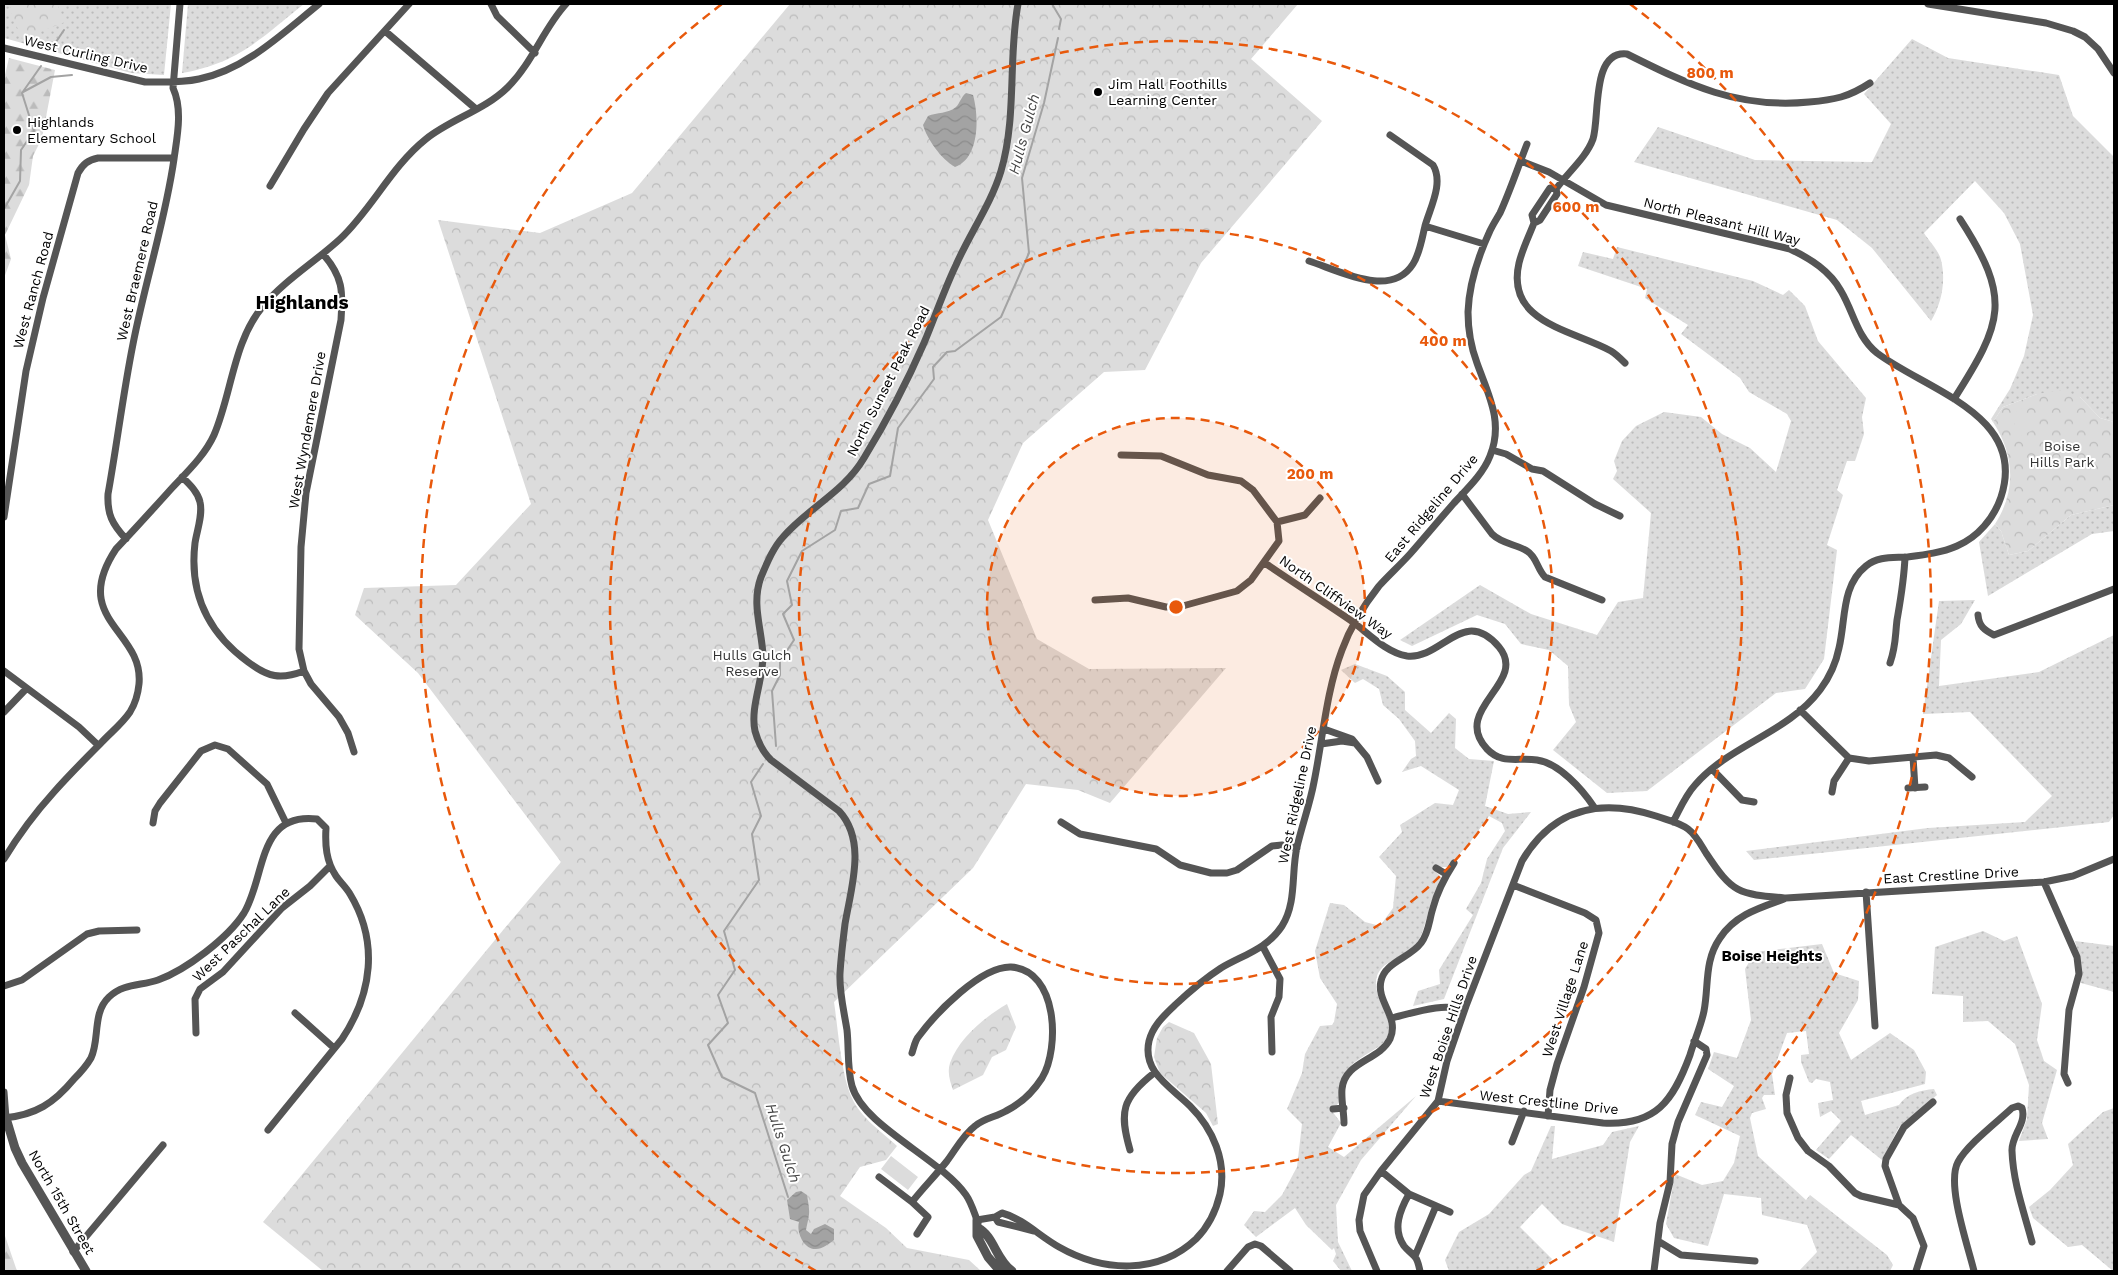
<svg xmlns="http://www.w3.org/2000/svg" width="2118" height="1275" font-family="'Work Sans',sans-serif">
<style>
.grass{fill:url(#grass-dots)}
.forest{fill:url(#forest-firs)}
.park{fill:url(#park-crowns)}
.pitch{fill:#dcdcdc}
.water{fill:url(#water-waves)}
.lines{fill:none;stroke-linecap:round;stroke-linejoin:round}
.stream{stroke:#a3a3a3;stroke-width:2}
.minor{stroke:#555;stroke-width:7}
.tertiary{stroke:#555;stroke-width:9}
.ring{fill:none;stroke:#e8590c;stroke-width:2.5;stroke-dasharray:9 6}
.poi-dot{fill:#000;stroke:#fff;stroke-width:2}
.labels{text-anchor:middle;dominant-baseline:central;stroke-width:4;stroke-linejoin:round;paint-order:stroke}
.street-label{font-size:14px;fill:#000;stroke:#fff}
.poi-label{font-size:14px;fill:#000;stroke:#fff;text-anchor:start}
.park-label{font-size:14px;fill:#333;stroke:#fff}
.water-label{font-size:15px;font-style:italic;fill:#444;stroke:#fff}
.neighbourhood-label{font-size:15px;font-weight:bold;fill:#000;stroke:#fff}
.district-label{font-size:19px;font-weight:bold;fill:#000;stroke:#fff}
.centre{fill:#e8590c;stroke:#fff;stroke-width:2.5}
.ring-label{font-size:15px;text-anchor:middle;font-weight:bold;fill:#e8590c;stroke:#fff;stroke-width:4;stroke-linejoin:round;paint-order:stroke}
</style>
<defs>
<pattern id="grass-dots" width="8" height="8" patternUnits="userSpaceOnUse" patternTransform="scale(1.25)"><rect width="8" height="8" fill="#dcdcdc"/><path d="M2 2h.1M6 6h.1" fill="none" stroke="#bbb" stroke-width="1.8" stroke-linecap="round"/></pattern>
<pattern id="forest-firs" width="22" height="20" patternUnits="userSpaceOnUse" patternTransform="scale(1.25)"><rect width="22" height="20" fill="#dcdcdc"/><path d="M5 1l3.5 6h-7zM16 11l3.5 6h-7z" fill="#bbb"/></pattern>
<pattern id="park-crowns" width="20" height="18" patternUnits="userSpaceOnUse" patternTransform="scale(1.25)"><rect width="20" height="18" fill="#dcdcdc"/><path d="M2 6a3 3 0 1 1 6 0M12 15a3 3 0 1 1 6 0" fill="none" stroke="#bbb"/></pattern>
<pattern id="water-waves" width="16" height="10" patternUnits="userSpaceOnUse" patternTransform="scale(1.25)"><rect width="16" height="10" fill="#a3a3a3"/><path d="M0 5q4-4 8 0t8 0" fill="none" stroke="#8b8b8b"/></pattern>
</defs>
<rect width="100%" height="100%" fill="#fff"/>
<!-- grass -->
<path class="grass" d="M4 4H171L164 75 131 73 4 38Z
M188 4H304C261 38 239 63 182 73Z
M1912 39 1948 58 2059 75 2073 116 2114 157V422L2100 418 2080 397 2037 394 2003 407 1993 422 1991 419 2010 389 2024 356 2033 315 2020 244 2004 213 1975 181 1924 233C1929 241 1939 251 1941 260 1946 280 1942 303 1931 321L1872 248 1837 220 1634 162 1658 127 1755 160 1872 162 1891 124 1864 94Z
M1617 247 1753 281 1783 295 1789 290 1805 306 1818 341 1866 398 1862 417 1864 434 1855 461H1847L1837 490 1843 495 1827 545 1837 550 1824 659 1805 689 1776 693 1647 791 1607 793 1553 750 1576 722 1569 705 1568 666 1549 650 1521 644 1505 624 1477 615 1412 646 1400 640 1480 585 1531 614 1597 635 1618 602 1643 598 1651 513 1613 479 1617 471 1614 461 1622 441 1636 426 1664 412 1701 417 1722 434 1750 448 1776 472 1791 421 1787 414 1749 392 1740 378 1681 334 1688 325 1645 298 1647 289 1578 266 1583 252 1613 259Z
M2114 505V531L2092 534 1988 596 1979 542 1995 524 2001 531 2009 555 2028 551 2071 515Z
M1975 600 1961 624 1941 640 1939 686 2039 672 2114 635V815L2109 822 1754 860 1746 851 1928 828 2025 822 2052 796 1970 712 1923 714 1939 601Z
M1355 664 1387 676 1405 692V710L1431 733 1449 713 1456 719 1455 748 1469 759 1494 761 1485 806 1508 814 1531 812 1503 848 1444 999 1413 1006 1418 991 1440 984 1439 970 1473 915 1466 909 1481 883 1487 859 1505 831 1502 823 1489 816 1468 845 1447 867H1437L1435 871 1442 878C1438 886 1434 894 1431 903 1425 919 1424 940 1410 951 1399 959 1382 962 1377 976 1370 998 1398 1018 1386 1039 1383 1044 1377 1048 1372 1051 1349 1065 1338 1072 1340 1101L1332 1111 1341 1123 1328 1147 1344 1157 1416 1096 1361 1160 1336 1205 1338 1242 1352 1271H1341L1333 1261 1336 1254 1334 1248 1332 1250 1306 1225 1295 1208 1256 1237 1244 1225 1254 1211 1265 1212 1282 1195 1297 1167 1302 1124 1287 1109 1302 1073 1305 1054 1320 1026 1332 1025 1334 1022 1337 1004 1320 978 1315 951 1330 903 1344 905 1365 922 1380 926 1393 908 1396 876 1379 857 1402 832 1400 825 1435 803 1453 805 1459 790 1421 766 1402 772 1411 759 1416 756 1415 741 1399 719 1383 705 1379 689 1363 679 1355 683 1341 670Z
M1983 931 2004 941 2017 936 2042 1004 2037 1040 2044 1061 2057 1070 2042 1123 2048 1139 2019 1141 2027 1119 2029 1085 2015 1044 1988 1021 1963 1022V996L1932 994 1935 947Z
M2075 941 2114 946V992L2081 983V962Z
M1822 944 1834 973 1859 981 1858 1000 1839 1033 1851 1060 1890 1033 1914 1050 1926 1072 1925 1084 1861 1101 1865 1115 1899 1105C1906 1094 1921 1090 1934 1089L1937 1095 1899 1127 1882 1160 1851 1135 1829 1159 1816 1150 1841 1121 1831 1111 1820 1117 1818 1103 1833 1100 1830 1082 1816 1079 1812 1083 1809 1082 1801 1062V1055L1809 1054 1806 1031 1787 1033 1772 1074 1775 1095H1764L1762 1098 1766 1109 1752 1113 1750 1118 1758 1156 1806 1200 1810 1195 1887 1255 1893 1265 1890 1271H1799L1817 1252 1807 1225 1762 1215 1761 1198 1724 1194 1708 1246 1674 1238 1666 1224 1675 1174 1702 1185 1723 1181 1734 1163 1740 1136 1695 1115 1701 1102 1722 1107 1734 1086 1708 1069 1714 1052 1737 1058 1751 1020 1745 969 1755 952Z
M2114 1108V1271H2113L2082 1245 2068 1247 2033 1218 2029 1207 2050 1190 2073 1165 2068 1144 2103 1112Z
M1551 1126H1555L1552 1159 1603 1145 1612 1132 1639 1126 1630 1142 1614 1242 1562 1224 1542 1204 1520 1227 1552 1259 1541 1271H1449L1445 1260 1459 1232 1489 1214 1524 1175 1531 1171Z"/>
<!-- forest -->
<path class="forest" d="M9 58 55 70 42 138 33 156 29 185 5 235 11 259 4 278V79Z
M4 1233 17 1271H4Z"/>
<!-- park -->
<path class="park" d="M19 4H57L65 22 22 39 9 8Z
M790 4H1298L1251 59 1322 121 1201 263 1145 370 1104 372 1023 443 988 520 1037 639 1089 669 1226 668 1110 803 1078 790 1026 784 973 868 834 1002C838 1028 841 1075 852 1098 860 1117 882 1132 897 1146L886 1160 860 1167 840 1196 886 1228 907 1248 969 1260 981 1271H323L263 1222 504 929 561 862 418 673 355 615 364 588 456 585 531 504 438 220 540 233 632 193Z
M2061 390 2080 397 2100 418 2114 422V505L2071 515 2028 551 2009 555 2001 531 1995 524C2017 490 2014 454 1993 422L2003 407 2037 394Z
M1007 1004 1016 1027 1006 1050 992 1057 983 1075 953 1090C950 1082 947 1072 950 1063 959 1038 985 1017 1007 1004Z
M1169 1022 1194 1033 1211 1064 1218 1124 1213 1126 1206 1113 1160 1073 1154 1057 1157 1038 1163 1027Z"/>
<!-- pitch -->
<path class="pitch" d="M2023 408 2033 430 2020 436 2010 414Z
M891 1156 918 1177 908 1190 881 1169Z"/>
<!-- water -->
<path class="water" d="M966 93 973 95C979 116 980 158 955 167 941 159 927 139 923 125L928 116C937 112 948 114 956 107 960 103 961 97 966 93Z
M801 1191 807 1195C810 1213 810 1212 806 1230L811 1234 814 1229 825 1224 834 1229V1240C829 1244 822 1249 816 1249 804 1250 796 1232 799 1222L790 1219 787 1200 796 1192Z"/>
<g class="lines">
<!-- stream -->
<path class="stream" d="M1052 4 1061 19 1059 29
M52 48 64 30
M23 92 51 77 72 75
M4 209 20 181 21 150 34 131 22 93 41 66
M776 746 772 691 780 675V661L794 640 783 614 792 605 787 581 802 551 835 530 841 511 858 508 869 484 890 476 898 428 934 379 933 367 947 352 955 351 1001 317 1029 253 1022 178 1044 103 1058 38
M763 764 751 782 761 816 752 834 759 880 724 931 735 970 718 995 728 1023 708 1045 722 1077 755 1093 788 1197"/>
<!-- minor -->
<path class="minor" d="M491 4 497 16 535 53
M1928 4 2046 23 2073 31 2085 37 2098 49 2114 73
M385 31 476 109
M4 48 145 82C163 82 181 83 199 79 245 70 283 33 319 4
M1390 135 1433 165C1444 183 1430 208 1425 226
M1521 161 1549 172 1606 205 1790 249C1811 259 1830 271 1841 291 1854 313 1857 337 1877 353 1926 390 2028 415 2001 497 1994 518 1978 537 1957 546 1941 553 1923 555 1907 557 1893 558 1878 556 1866 566 1841 586 1846 619 1839 648 1836 663 1829 678 1820 690 1788 733 1729 745 1695 785 1685 796 1680 809 1673 822
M270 186 304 129 328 93 409 4
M1556 189 1550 188 1532 215 1534 223 1540 220 1557 194 1556 189C1568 172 1586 158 1593 139 1600 116 1591 50 1627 54 1689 85 1738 109 1809 102 1834 100 1849 97 1870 83
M1534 223C1529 236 1522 250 1519 263 1505 323 1573 330 1611 351 1616 354 1621 359 1625 363
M323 254C343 277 343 291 341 320L306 493 301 547 299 649 304 671 311 684 339 717 348 733 354 752
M1309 261C1340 271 1391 299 1413 264 1420 253 1422 238 1425 226L1484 244
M1954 399C2003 322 2012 299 1960 219
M1492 450 1506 454 1532 469 1543 471 1595 504 1620 516
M182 477C189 484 198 492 200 502 203 515 197 530 195 543 189 593 207 632 248 662 268 677 280 680 304 671
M1462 494 1492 534C1502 544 1516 544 1527 551 1537 557 1537 569 1545 577L1602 600
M4 517 26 371 43 298 78 173C83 164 88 160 98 158H174
M1277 522 1305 515 1320 498
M126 539C112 524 107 514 108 494 117 444 123 394 133 344 145 282 165 222 174 159 177 137 183 110 173 88L180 4
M1265 563C1294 583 1324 602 1353 622 1369 634 1387 653 1407 656 1442 660 1463 605 1499 647 1529 683 1450 709 1487 749 1502 765 1518 757 1537 760 1559 763 1582 789 1594 807
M1095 600 1128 598 1166 607H1179L1237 591 1251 580 1279 541 1277 522 1253 490 1241 481 1208 475 1161 456 1121 455
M1978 615C1979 626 1984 630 1994 635L2114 589
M1890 663C1896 646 1895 637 1897 620 1901 597 1904 581 1905 557
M4 671 79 727 98 745
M1800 710 1849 758 1869 761 1936 755 1949 758 1972 777
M4 712 26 689
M1324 729 1352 739 1367 757 1378 781
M1321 744 1342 741 1355 743
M1913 757 1915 788
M1712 769 1742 800 1754 802
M1908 788 1925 787
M1832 792 1834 781 1849 758
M1061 822 1080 834 1156 849 1180 865 1211 873H1227L1237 870 1272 846 1282 845 1297 848
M153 823 155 811 160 803 201 751 215 745 228 749 267 784 286 823
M4 859C18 836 35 813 54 792 69 775 85 759 101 743 110 733 122 724 130 712 135 704 138 694 139 684 144 630 69 620 116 549 135 529 153 509 172 488 187 472 205 455 214 435 232 393 233 342 263 306 285 280 315 262 340 239 372 209 391 167 426 139 451 119 485 110 508 87 533 62 543 29 566 4
M1436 868 1446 874
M2044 882 2077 957 2079 974 2069 1010 2064 1074 2068 1083
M1513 885 1585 913 1596 920 1599 933 1584 987 1557 1064 1550 1090 1548 1116
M1866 892 1875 1026
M1263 947 1280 979 1279 997 1271 1017 1272 1052
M4 986 22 980 87 934 99 931 137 930
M295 1013 334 1048
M1392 1018C1409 1014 1450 1000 1463 1012
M196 1033 195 999 200 989 223 972 282 908 310 886 330 866
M912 1053C914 1047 915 1040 919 1036 936 1013 981 966 1011 967 1058 970 1060 1048 1042 1078 1033 1092 1020 1104 1006 1111 996 1117 984 1118 975 1126 963 1135 956 1149 947 1161 936 1175 923 1188 912 1202L928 1217 917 1234
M1790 1078 1786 1095 1787 1113 1798 1138 1808 1151 1829 1166 1855 1193 1861 1196 1899 1205 1913 1218 1924 1246 1916 1271
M4 1092 6 1118
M1438 1101 1603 1123C1656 1126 1673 1101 1690 1055 1694 1041 1701 1026 1704 1011 1709 985 1704 961 1720 938 1735 915 1759 908 1784 899
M1333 1109 1344 1108
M4 1118C36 1115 54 1103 74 1079 80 1073 87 1065 91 1058 100 1039 92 1013 109 997 124 983 141 986 158 980 186 970 228 938 244 913 266 876 257 812 317 819L326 828C325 845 326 861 336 876 340 882 346 887 350 894 379 942 372 994 342 1039L268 1130
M1344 1123C1344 1112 1341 1100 1342 1089 1345 1061 1379 1061 1390 1039 1400 1017 1376 1002 1381 981 1385 962 1410 958 1421 943 1429 933 1429 920 1433 908 1437 892 1445 877 1454 863
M1512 1142 1524 1111
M1130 1150C1119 1112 1122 1098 1154 1073
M1381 1171 1409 1194 1450 1212
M879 1177 912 1202
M1409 1194C1400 1210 1392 1229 1404 1246 1407 1250 1412 1253 1415 1257 1418 1260 1419 1267 1420 1271
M1899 1205 1885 1166 1886 1159 1904 1127 1933 1102
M995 1217 977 1220C974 1212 971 1202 966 1195 941 1159 863 1126 852 1086 847 1068 849 1048 847 1030 844 1011 839 992 840 973 841 957 843 940 845 924 851 888 867 841 839 811L771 760C763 752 758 742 755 731 750 707 763 681 763 656 762 629 751 604 761 577 767 563 773 548 783 537 808 508 844 492 864 458 886 422 907 382 924 343 935 317 944 290 956 265 970 233 991 204 1001 171 1017 117 1008 58 1018 4
M1034 1231 998 1222 995 1217 1002 1213C1024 1219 1039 1236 1059 1247 1103 1272 1158 1275 1196 1239 1209 1226 1216 1211 1220 1194 1227 1161 1213 1129 1190 1106 1171 1087 1142 1072 1149 1041 1153 1025 1164 1016 1175 1005 1190 991 1204 979 1221 968 1243 955 1267 949 1282 926 1297 902 1291 873 1297 847 1302 825 1310 804 1314 782 1323 738 1326 692 1342 650 1350 628 1364 605 1379 586 1389 575 1400 565 1410 554 1425 537 1439 520 1454 503 1467 489 1483 474 1490 456 1504 422 1488 394 1477 363 1471 347 1468 329 1468 312 1469 285 1478 257 1489 233 1492 226 1496 220 1500 213 1510 191 1518 167 1527 144
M1658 1241 1681 1255 1755 1261
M73 1252 163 1145
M1415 1256 1436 1206
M1227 1271 1248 1247 1255 1244 1261 1246 1290 1271
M1377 1271 1360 1231 1359 1220 1364 1195 1381 1171 1438 1101 1447 1061 1466 1006 1522 861C1553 808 1601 798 1656 816 1667 820 1679 822 1688 829 1696 835 1701 845 1706 853 1733 894 1738 894 1786 898L2044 882 2073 876 2114 859
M1654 1271 1660 1223 1670 1182 1672 1144 1678 1122 1707 1055 1706 1049 1694 1041
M1974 1271C1968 1246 1946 1184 1958 1162 1967 1145 1997 1122 2012 1108L2018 1106 2022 1108C2027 1123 2011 1136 2012 1151 2013 1182 2024 1212 2032 1242"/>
<!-- tertiary -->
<path class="tertiary" d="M6 1118 15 1148 22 1163 86 1271
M977 1220V1236L988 1257 1000 1271
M978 1228C994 1236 996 1260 1012 1271"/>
</g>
<!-- distance rings -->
<circle cx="1176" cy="607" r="189" fill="#e8590c" fill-opacity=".12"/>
<g class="ring">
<circle cx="1176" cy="607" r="189"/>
<circle cx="1176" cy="607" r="377"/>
<circle cx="1176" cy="607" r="566"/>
<path d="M816 1271A755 755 0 0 1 722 4M1630 4A755 755 0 0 1 1536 1271"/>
</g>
<!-- markers -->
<g class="poi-dot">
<circle cx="1098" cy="92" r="5"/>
<circle cx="17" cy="130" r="5"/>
</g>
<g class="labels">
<!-- street labels -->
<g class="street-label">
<text transform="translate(86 54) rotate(13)">West Curling Drive</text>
<text transform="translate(1722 221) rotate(14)">North Pleasant Hill Way</text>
<text transform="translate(137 271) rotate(-77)">West Braemere Road</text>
<text transform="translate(33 290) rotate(-75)">West Ranch Road</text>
<text transform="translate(888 381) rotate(-63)">North Sunset Peak Road</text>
<text transform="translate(307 430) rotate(-80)">West Wyndemere Drive</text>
<text transform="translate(1431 508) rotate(-50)">East Ridgeline Drive</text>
<text transform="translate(1336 597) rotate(35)">North Cliffview Way</text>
<text transform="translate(1297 795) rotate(-78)">West Ridgeline Drive</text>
<text transform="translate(1951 875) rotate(-3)">East Crestline Drive</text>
<text transform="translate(241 934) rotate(-44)">West Paschal Lane</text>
<text transform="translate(1565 999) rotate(-72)">West Village Lane</text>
<text transform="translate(1448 1027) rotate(-71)">West Boise Hills Drive</text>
<text transform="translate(1549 1102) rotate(6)">West Crestline Drive</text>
<text transform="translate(62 1202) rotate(60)">North 15th Street</text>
</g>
<!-- poi labels -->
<g class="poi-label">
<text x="1108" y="84">Jim Hall Foothills<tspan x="1108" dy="16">Learning Center</tspan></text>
<text x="27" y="122">Highlands<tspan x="27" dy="16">Elementary School</tspan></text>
</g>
<!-- park labels -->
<g class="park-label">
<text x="2062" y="446">Boise<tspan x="2062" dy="16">Hills Park</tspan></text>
<text x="752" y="655">Hulls Gulch<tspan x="752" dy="16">Reserve</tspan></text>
</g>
<!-- water labels -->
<g class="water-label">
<text transform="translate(1024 134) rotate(-75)">Hulls Gulch</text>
<text transform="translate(783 1143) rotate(72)">Hulls Gulch</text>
</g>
<!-- neighbourhood labels -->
<g class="neighbourhood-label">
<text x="1772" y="956">Boise Heights</text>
</g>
<!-- district labels -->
<g class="district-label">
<text x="302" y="302">Highlands</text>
</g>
</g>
<circle cx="1176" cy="607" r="8" class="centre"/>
<g class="ring-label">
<text x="1710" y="78">800 m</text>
<text x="1576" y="212">600 m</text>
<text x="1443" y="346">400 m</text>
<text x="1310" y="479">200 m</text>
</g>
<!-- border -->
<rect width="2118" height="1275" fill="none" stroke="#000000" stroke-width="10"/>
</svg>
